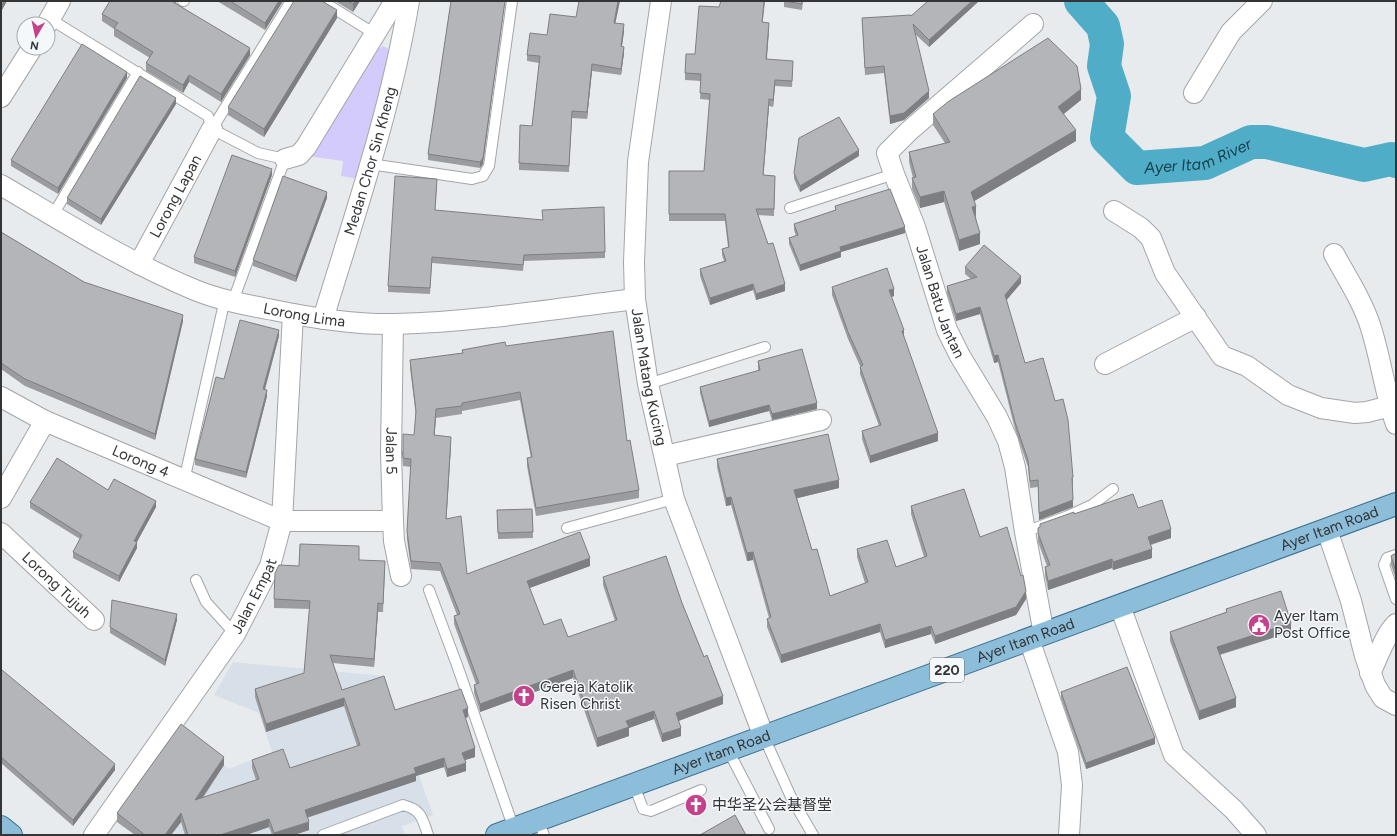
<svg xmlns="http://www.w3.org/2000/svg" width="1397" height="836" font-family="Figtree,'Noto Sans SC',sans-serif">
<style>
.built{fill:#d7dfe8}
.green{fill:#d4cbfd}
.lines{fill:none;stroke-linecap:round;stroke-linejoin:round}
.river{stroke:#50adc7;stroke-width:34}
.lane-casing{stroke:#a3a5a8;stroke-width:12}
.street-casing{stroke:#a3a5a8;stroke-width:22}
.primary-casing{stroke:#3b7090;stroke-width:24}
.lane{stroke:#fff;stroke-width:10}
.street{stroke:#fff;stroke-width:20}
.primary{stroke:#8cbdd9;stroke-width:22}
.wall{fill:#9b9c9f}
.shaded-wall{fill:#7e7f82}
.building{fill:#b4b5b9;stroke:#7e7f82}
.labels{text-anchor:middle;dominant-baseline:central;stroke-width:3;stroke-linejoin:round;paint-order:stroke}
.shield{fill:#f5f8fb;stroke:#6d6f71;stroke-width:1}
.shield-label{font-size:14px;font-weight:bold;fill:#333436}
.street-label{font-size:15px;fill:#333436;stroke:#f5f8fb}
.poi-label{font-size:15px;fill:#333436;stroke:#f5f8fb;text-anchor:start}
.water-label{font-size:16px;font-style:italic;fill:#143f4a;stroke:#f5f8fb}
</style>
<rect width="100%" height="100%" fill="#e8ebee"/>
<!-- built -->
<path class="built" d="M233 662 384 676 433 815 402 826 405 835H135L115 820 181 733 229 769 272 752 259 713 214 695Z"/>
<!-- green -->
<path class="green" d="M383 46 392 51 358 179 341 176 343 161 307 156 377 50Z"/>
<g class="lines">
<!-- river -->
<path class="river" id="s1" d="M1081 1 1103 26 1107 44 1104 66 1114 96 1107 138 1137 168 1205 163 1251 142H1267L1364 165 1391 159 1396 161"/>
<!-- lane casing -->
<g class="lane-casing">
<path id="lane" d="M183 1H184
M322 1 375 34
M50 19 208 116 212 129 258 153 285 159 233 301
M212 129 291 1
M370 164 472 179 483 176 489 166 512 1
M790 208 894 174
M53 215 138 72
M648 384 765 347
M184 481 225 299
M567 528 674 499
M1025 532 1068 516 1092 505 1113 489
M1396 555 1387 558 1384 565 1396 599
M196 580 206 602 235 634
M429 590 457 665 514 829
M764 737 791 797 813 835
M728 750 769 829
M634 785 643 809 651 811 701 790
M538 820 544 835
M323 835 403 805C422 810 422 818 428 835"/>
</g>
<!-- street casing -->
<g class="street-casing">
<g id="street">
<path id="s2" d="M661 1 638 162 634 262 635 299 648 384 674 499 764 737"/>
<path d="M47 24 60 1"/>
<path id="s3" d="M1033 24 909 131 887 153 894 174 915 227 947 330 960 356 997 417 1008 441 1015 467 1025 532 1044 634"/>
<path d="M1194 93 1231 32 1262 1"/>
<path d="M1 97 32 48"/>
<path d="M285 159 299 155 306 147 395 1"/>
<path id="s4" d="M1 185C64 222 127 262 195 290 219 300 247 305 273 310 312 318 355 325 395 324 475 322 555 309 635 299"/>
<path d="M1114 211 1141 228 1151 238 1165 273 1222 356 1247 366 1288 395 1321 408 1355 413 1367 412 1390 406"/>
<path d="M1334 254C1347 278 1363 302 1371 328 1381 360 1385 393 1396 424"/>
<path id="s5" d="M139 264 212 129"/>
<path id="s6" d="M323 319C355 214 391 109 409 1"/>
<path id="s7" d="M393 324 391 452 393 521 394 541 401 576"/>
<path d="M1105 364 1196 317"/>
<path id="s8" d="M1 397 45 421 282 521H393"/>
<path d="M665 456 821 420"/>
<path d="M1 498 45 421"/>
<path d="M1327 530 1351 601 1365 656 1375 685 1383 698 1396 705"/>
<path id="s9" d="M1 533 94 620"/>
<path d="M1120 606 1174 755 1234 810 1256 835"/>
<path d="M1029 639 1068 752 1072 785 1069 835"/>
<path d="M1370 673C1378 658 1384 636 1396 624"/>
<path id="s10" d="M94 835 235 634 270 566 282 521 293 314"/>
</g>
</g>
<!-- primary casing -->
<g class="primary-casing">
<g id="primary">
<path d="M1 827 11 835"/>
<path id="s11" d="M497 835 1396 504"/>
</g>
</g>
<!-- lane -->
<use href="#lane" class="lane"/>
<!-- street -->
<use href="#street" class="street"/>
<!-- primary -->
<use href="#primary" class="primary"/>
</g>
<!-- wall -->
<path class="wall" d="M110 1H176V3L250 55 221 102 189 82 183 93 146 71V63L150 58 114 36V29L102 21V14Z
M217 1H283L265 30Z
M335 1H360L353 12Z
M451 1 483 164 480 168 428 160V154Z
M784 1H803L802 10 784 7Z
M979 1 929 47 915 34 929 98 904 120 890 124 884 73 865 75 862 18 911 16Z
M719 7 763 22 769 29 767 59 793 68 792 87 775 86 773 107 769 106 763 175 775 176 774 216 758 215 768 244 785 291 756 300 753 290 710 305 700 276V269L724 261 722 255V249L728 247 725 221H669V171H704L710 100 700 99 701 81 685 80V73Z
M337 18 264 137 228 115V107Z
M615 23 624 31 622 46 624 53 621 75 592 71 587 119 572 118 569 172 519 170V163L532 126 539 63 527 61V55Z
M127 78 58 194 11 166V160Z
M1081 100 1064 114 1076 141 974 201 976 217 980 244 959 251 944 202 920 208 912 189V178H913L909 162V152L945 143 933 125V114Z
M176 104 101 225 67 204V198Z
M859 156 800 192 794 179V173Z
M272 175 235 277 194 263V257Z
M437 185 435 210 605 252V258L524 261 523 271 432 263 430 294 388 292V286Z
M327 198 296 282 253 266V260Z
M835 206 905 233 841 252V257L800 271 789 244V238L796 236 794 230V224L835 210Z
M1 232 84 282 183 321 155 440 25 386 1 369Z
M965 267 1021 283 1006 300 1025 363 1073 477V484H1072L1073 507 1039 520 1038 487 1030 488 1028 467 1015 429 998 362 994 363 980 314 956 321 947 293V286L971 279 965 274Z
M832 287 894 296 891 297 938 441 870 463 862 439V431L879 426 860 374V366L848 339 832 295Z
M279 336 265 390 267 396 246 478 195 465V459L224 379Z
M506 346 627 441 639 490V498L536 516 527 466V458H531L520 400 462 411V414L436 418 434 435 451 445 446 519 467 574 590 566 529 588 544 625 568 637 615 621 603 585V577L682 603 723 704 678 721 681 736 662 742 654 719 629 728V736L597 747 573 678 480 712 474 693V685L476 684 454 624V616L457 615 440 571 411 569 407 539 411 467 403 466 402 452 414 435 416 416 410 368V360L462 353V350Z
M758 361 817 409 772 420 769 411 709 427 700 393V387L758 371Z
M717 459 839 488 797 498 812 550 830 596 865 583 857 557V549L896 567 924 557 911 514V506L980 537 1026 599 1016 615 935 644 931 634 885 648 880 632 781 663 767 627V619L769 618 753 560 747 561 731 505 726 506 717 467Z
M108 490 156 507 137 542V548L119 582 73 558V552L80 539 30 508V502Z
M1138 508 1171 538 1151 545 1152 558 1113 570 1112 568 1048 590 1045 576V567L1047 566 1038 542V528L1074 514Z
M532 509 533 538 498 539 497 510Z
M1396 553V579L1391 565V556Z
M359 560 385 570 383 612H378L374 667 333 663 342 690 395 710 468 717 465 718 475 757 465 760 466 771 447 777 444 767 416 776V781L307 818 309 830 294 835H272L269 827 246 835H185L181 822 171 835H135L117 822V813L224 765 203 798 256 780 252 768V760L290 768 357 746 344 706 266 732 255 697V689L304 673 310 609 274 608V599L299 566Z
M1226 609 1291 632 1220 655 1236 707 1199 720 1170 641V632L1226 612Z
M177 620 165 666 110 633V627Z
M1 671 115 770 73 826 1 763Z
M1061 692 1155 744 1086 769 1061 698Z"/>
<!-- shaded-wall -->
<path class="shaded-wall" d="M4 1H7L1 12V6Z
M279 1H283L265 30V23Z
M355 1H360L353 12V4Z
M505 1 483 164 480 168V162Z
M618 1H620L614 30V23Z
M764 1H765L762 28V22Z
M972 1H979L929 47V40Z
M337 10V18L264 137V129Z
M769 23V29L766 66V59Z
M624 24V31L621 53V46Z
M624 47V53L621 75V69Z
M250 48V55L221 102V94Z
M592 64V71L587 119V112Z
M127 72V78L58 194V188Z
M189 75V82L183 93V85Z
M775 80V86L773 107V100Z
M1081 89V100L1058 118V107Z
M929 91V98L904 120 890 124V116Z
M176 98V104L101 225V219Z
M769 99V106L763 182V175Z
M1076 130V141L971 203V192Z
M859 150V156L800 192V186Z
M272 169V175L235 277V271Z
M944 191V202L920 208V197Z
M327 192V198L296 282V276Z
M976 206V217L972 207Z
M905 227V233L841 252V257L800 271V265L840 247Z
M980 233V244L959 251V240Z
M1021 276V283L1005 302V295Z
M753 284V290L710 305V298Z
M785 284V291L756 300V294Z
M894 289V296L889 298V290Z
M980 307V314L956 321V314Z
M183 315V321L155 440V434Z
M279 330V336L263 395V389Z
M904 330V337L902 331Z
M998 355V362L994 363V356Z
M267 390V396L246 478V472Z
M817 403V409L772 420V414Z
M769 405V411L709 427V421Z
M436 409V418L434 443V435Z
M938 433V441L870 463V456Z
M451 437V445L446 527V519Z
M839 480V488L794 499V490Z
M731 497V505L726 506V498Z
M1073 500V507L1039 520V513Z
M156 501V507L134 547V541Z
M1171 529V538L1148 545V537Z
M137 542V548L119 582V576Z
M1152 549V558L1113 570V562Z
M753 552V560L747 561V553Z
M590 558V566L527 589V581Z
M1112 559V568L1048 590V581Z
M1026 591V599L1016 615 935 644V636Z
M378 603V612L374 667V659Z
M177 614V620L165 666V660Z
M1291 623V632L1217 655V647Z
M880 624V632L781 663V655Z
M931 626V634L885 648V640Z
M573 670V678L480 712V704Z
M723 696V704L676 722V713Z
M344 698V706L266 732V724Z
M1236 698V707L1199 720V711Z
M468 708V717L463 719V710Z
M654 711V719L629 728V736L597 747V738L626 721Z
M681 728V736L662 742V734Z
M1155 738V744L1086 769V763Z
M475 748V757L462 761V753Z
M224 757V765L195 808V800Z
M444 758V767L416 776V781L305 818V810L414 768Z
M466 763V771L447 777V769Z
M115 764V770L73 826V820Z
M181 813V822L171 835H165Z
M269 819V827L246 835H220Z
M309 822V830L294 835H274V833Z"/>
<!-- building -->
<path class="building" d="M1 1H4L1 6Z
M110 1H174L173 2 250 48 221 94 189 75 183 85 146 63 153 52 114 28 118 23 102 14Z
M230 1H279L265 23Z
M294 1H322L337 10 264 129 228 107Z
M348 1H355L353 4Z
M451 1H505L483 158 480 162 428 154Z
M579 1H618L614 23 624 24 621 46 624 47 621 69 592 64 587 112 572 111 569 166 519 163 520 125 532 126 540 56 527 55 530 33 547 35 550 14 576 17Z
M721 1H764L762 22 769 23 766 59 793 61 792 81 775 80 773 100 769 99 763 175 775 176 774 209H756L768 244 773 243 785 284 756 294 753 284 710 298 700 269 726 261 722 249 729 247 725 214H669V171H704L710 94 700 93 701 74 685 73 686 54H695L699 6 719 7Z
M784 1H802V4Z
M928 1H972L929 40 913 24 929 91 904 113 890 116 884 66 865 68 862 18 911 15V16Z
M1048 38 1077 66 1081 89 1058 107 1076 130 971 192 976 206 972 207 980 233 959 240 944 191 920 197 912 178 916 177 909 152 950 142 933 114 949 101Z
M82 44 127 72 58 188 11 160Z
M140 76 176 98 101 219 67 198Z
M839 117 859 150 800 186 794 173 799 138Z
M232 155 272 169 235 271 194 257Z
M283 176 327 192 296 276 253 260Z
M395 176 437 179 435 210 543 220 542 210 604 207 605 252 524 255 523 265 432 257 430 288 388 286Z
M890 189 905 227 840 247 841 251 800 265 789 238 798 235 794 224 836 210 835 206Z
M1 232 84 282 183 315 155 434 25 379 1 363Z
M984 245 1021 276 1005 295 1025 363 1043 358 1055 401 1063 399 1068 420 1073 477H1072L1073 500 1039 513 1038 480 1030 481 1028 460 1015 422 998 355 994 356 980 307 956 314 947 286 977 277 965 267Z
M887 268 894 289 889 290 904 330 902 331 938 433 870 456 862 431 881 425 860 367 863 365 848 332 832 287Z
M240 320 279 330 263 389 267 390 246 472 195 459 216 377 224 379Z
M613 331 627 441 630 440 639 490 536 508 527 458 532 457 520 392 462 403V406L436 409 434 435 451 437 446 519 461 516 467 574 580 532 590 558 527 581 544 625 561 619 568 637 617 620 603 577 666 556 682 603 704 657 707 655 723 696 676 713 681 728 662 734 654 711 626 721 629 727 597 738 573 670 480 704 474 685 479 683 454 616 460 614 440 563 411 561 407 531 411 459 403 458V434L414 435 416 411 410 360 463 353 462 350 505 342 506 346Z
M802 349 817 403 772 414 769 405 709 421 700 387 760 370 758 361Z
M828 434 839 480 794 490 812 550 817 549 830 596 868 582 857 549 887 540 896 567 927 556 911 506 964 489 980 537 1007 527 1021 576 1023 575 1026 591 1016 607 935 636 931 626 885 640 880 624 781 655 767 619 771 617 753 552 747 553 731 497 726 498 717 459Z
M57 458 108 490 114 479 156 501 134 541 137 542 119 576 73 552 82 535 30 502Z
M1133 494 1138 508 1162 500 1171 529 1148 537 1152 549 1113 562 1112 559 1048 581 1045 567 1050 565 1038 533V528L1040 527V524L1074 512V514Z
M532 509 533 532 498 533 497 510Z
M300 544 359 546V560L385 561 383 604 378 603 374 659 330 655 342 690 384 676 395 710 461 689 468 708 463 710 475 748 462 753 466 763 447 769 444 758 414 768 416 773 305 810 309 822 274 833 269 819 220 835H188L181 813 165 835H145L117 813 181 724 224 757 195 800 259 779 252 760 283 749 290 768 360 745 344 698 266 724 255 689 304 673 310 601 274 599 275 573 279 565 299 566Z
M1396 553V571L1391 556Z
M1281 591 1291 623 1217 647 1236 698 1199 711 1170 632 1227 612 1226 609Z
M112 600 177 614 165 660 110 627Z
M1127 667 1155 738 1086 763 1061 692Z
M2 670 115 764 73 820 1 757V671Z
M735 815 746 835H700Z"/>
<!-- icons -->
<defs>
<g id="civic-disc" transform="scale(1.15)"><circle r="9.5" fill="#c4428b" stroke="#f5f8fb"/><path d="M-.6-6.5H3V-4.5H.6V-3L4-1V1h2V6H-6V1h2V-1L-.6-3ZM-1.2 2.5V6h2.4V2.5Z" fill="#fff"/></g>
<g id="church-disc" transform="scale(1.15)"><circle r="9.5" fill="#c4428b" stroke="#f5f8fb"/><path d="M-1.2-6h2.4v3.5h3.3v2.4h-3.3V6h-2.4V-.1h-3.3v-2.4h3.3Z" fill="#fff"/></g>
</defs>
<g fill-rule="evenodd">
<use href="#civic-disc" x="1259" y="625"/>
<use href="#church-disc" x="524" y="696"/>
<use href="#church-disc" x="696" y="805"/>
</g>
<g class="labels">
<!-- shield labels -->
<rect class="shield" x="930" y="658" width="34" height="24" rx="3"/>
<g class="shield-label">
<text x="947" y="670">220</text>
</g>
<!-- street labels -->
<g class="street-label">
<text stroke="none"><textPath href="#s6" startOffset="165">Medan Chor Sin Kheng</textPath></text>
<text stroke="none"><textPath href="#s5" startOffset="77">Lorong Lapan</textPath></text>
<text stroke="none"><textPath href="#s3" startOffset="353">Jalan Batu Jantan</textPath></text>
<text stroke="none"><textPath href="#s4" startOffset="333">Lorong Lima</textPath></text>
<text stroke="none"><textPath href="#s2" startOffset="379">Jalan Matang Kucing</textPath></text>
<text stroke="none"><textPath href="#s7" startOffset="127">Jalan 5</textPath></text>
<text stroke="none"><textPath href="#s8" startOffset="154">Lorong 4</textPath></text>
<text stroke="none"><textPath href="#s11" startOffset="887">Ayer Itam Road</textPath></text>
<text stroke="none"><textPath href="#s9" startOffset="76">Lorong Tujuh</textPath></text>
<text stroke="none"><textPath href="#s10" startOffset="288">Jalan Empat</textPath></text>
<text stroke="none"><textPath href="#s11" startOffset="563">Ayer Itam Road</textPath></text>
<text stroke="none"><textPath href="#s11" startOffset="239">Ayer Itam Road</textPath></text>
</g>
<!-- poi labels -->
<g class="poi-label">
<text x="1274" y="616">Ayer Itam<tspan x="1274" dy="17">Post Office</tspan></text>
<text x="540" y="687">Gereja Katolik<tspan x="540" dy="17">Risen Christ</tspan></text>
<text x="712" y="805">中华圣公会基督堂</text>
</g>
<!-- water labels -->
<g class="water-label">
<text stroke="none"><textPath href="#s1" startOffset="253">Ayer Itam River</textPath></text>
</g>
</g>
<!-- border -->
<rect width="1397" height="836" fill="none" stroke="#333436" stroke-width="4"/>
<!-- north arrow -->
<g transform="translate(36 36) rotate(189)"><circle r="19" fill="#f5f8fb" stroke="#a7aaac"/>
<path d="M0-3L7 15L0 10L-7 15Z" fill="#c4428b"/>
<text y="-6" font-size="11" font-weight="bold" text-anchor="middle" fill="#333436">N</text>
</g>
</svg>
